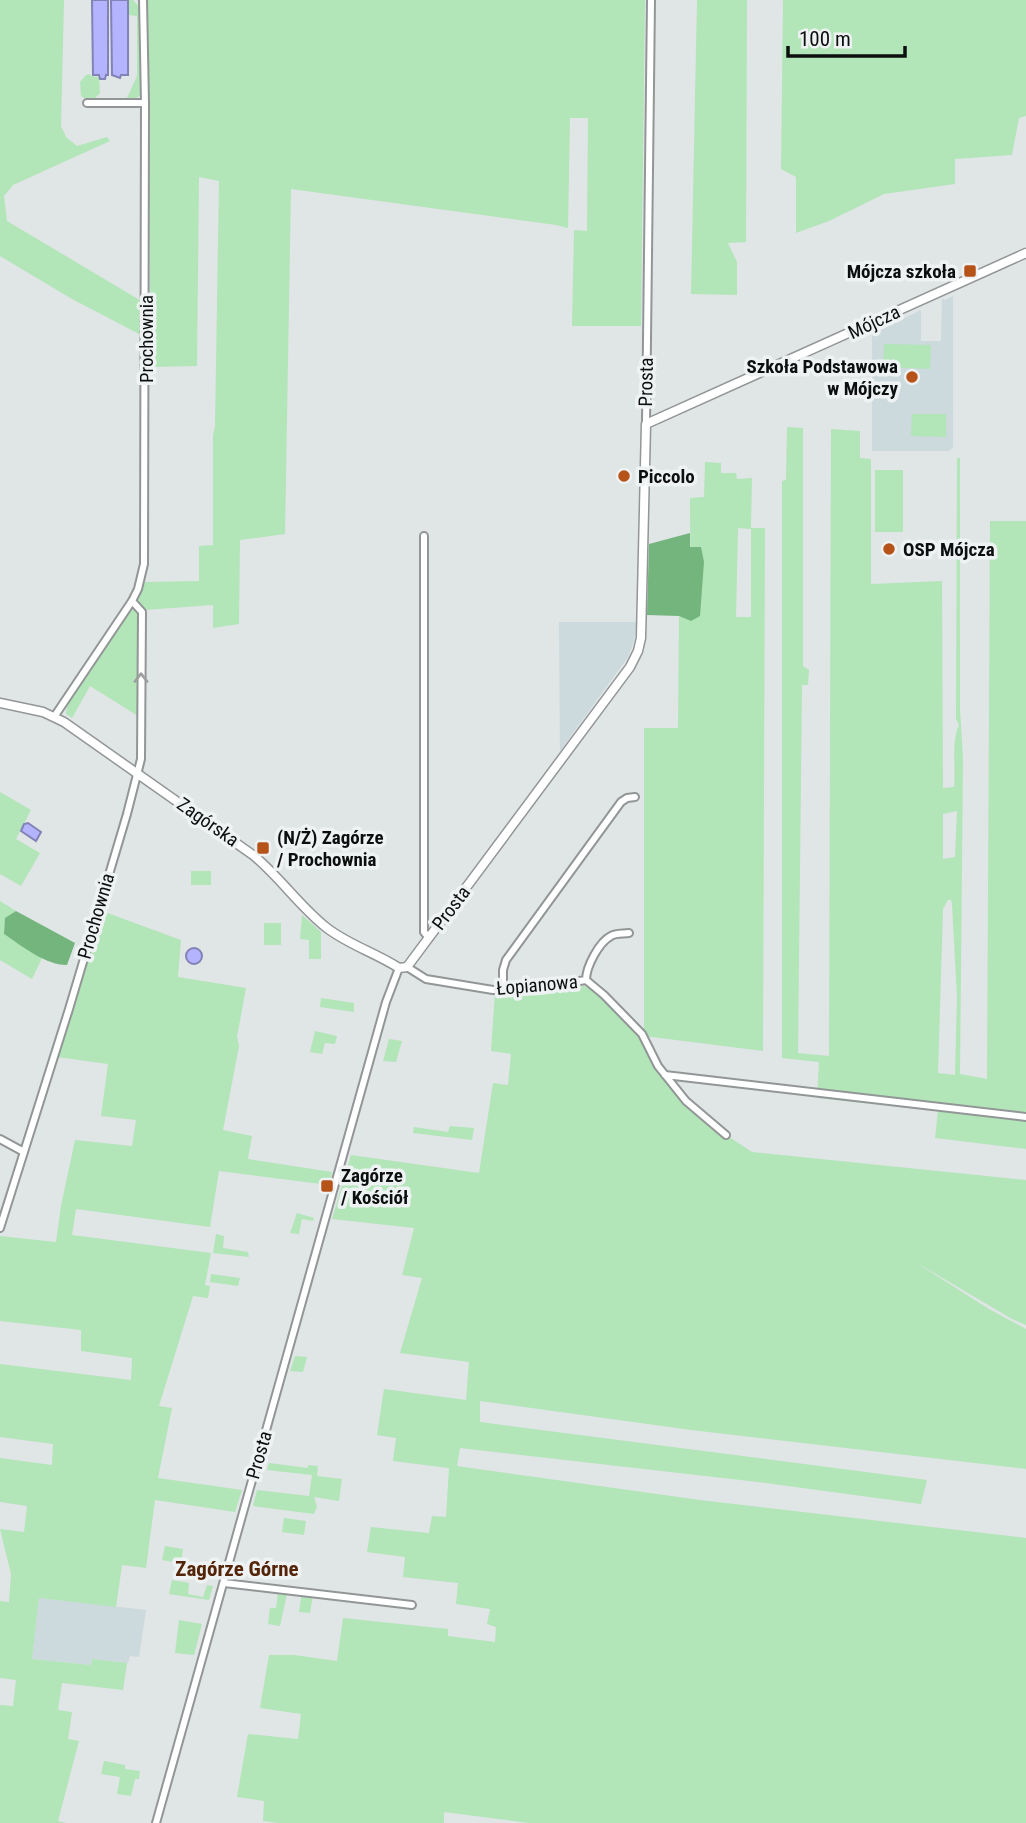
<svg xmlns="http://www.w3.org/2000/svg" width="1026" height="1823" font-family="'Roboto Condensed',sans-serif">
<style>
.built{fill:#ccd9dd}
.green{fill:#b2e5b8;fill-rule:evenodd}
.forest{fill:#73b57d}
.water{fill:#b4b3fe;stroke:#8282b6;stroke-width:2}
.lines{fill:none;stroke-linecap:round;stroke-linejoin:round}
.minor-casing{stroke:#929697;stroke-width:10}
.tertiary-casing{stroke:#929697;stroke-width:11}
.minor{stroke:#fff;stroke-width:6}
.tertiary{stroke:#fff;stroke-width:8}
.oneway{stroke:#9e9f9f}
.poi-dot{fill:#b65319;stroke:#eef2f3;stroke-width:2.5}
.labels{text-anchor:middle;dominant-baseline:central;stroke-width:7;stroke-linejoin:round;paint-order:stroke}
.poi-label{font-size:19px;font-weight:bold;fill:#0d0f0f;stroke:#eef2f3;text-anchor:start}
.street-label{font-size:19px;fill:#0d0f0f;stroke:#eef2f3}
.neighbourhood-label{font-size:21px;font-weight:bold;fill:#542409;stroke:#eef2f3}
</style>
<rect width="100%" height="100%" fill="#e0e5e6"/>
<!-- built -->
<path class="built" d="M953 296V447L949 451H872V334L921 310V341H941L942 298 945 300Z
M559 622H637L634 641 628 657 560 751Z
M39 1598 146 1610 139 1657 130 1656 128 1663 92 1659 91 1665 32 1659Z"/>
<!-- green -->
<path class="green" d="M0 0H64L61 126 66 137 77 146 107 137 110 141 13 185 4 196 7 221 143 302V336L72 299 0 256Z
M129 0H133L141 9 142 89 141 95 132 100 127 98 137 76V16L129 15Z
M147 0H645L641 326H572L574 230 587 231 588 118H570L568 228 556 225 291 189 285 534 240 540 239 624 213 628V605L145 610 137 600 145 582 199 581V546L213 545V435L215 427 219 181 199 177 197 366 151 367Z
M697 0H747L746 242 728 243 737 262V295L691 294Z
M783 0H1026V116L1019 118 1012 155 955 159V184L884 194 829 221 796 233V177L781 169Z
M90 74 91 76 99 77 100 93 94 99 87 100 81 96 80 82 86 75Z
M884 344 931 345 930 369 883 367Z
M912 414H946V437L911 436Z
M787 427 803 428V666L809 670 808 685H802L798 1053 829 1056 831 429 860 431V458L871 459V584L942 581 943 788 954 787C956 766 951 743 959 725L956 719 957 458H960V709L963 759 960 1074 987 1079 990 521H1026V1149L935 1138 938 1111 817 1098 819 1062 782 1058V481L786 480ZM957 811 955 857 943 859V814ZM948 900H951L952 904 957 997 955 1075 938 1073 943 909Z
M705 462 721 463V473H736L737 479 752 478 751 528H765L763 1051 644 1036V728H678L679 616 691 620 690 498 704 497ZM738 528 751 529V617H736Z
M875 470H903V532H875Z
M135 608 140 615 138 716 90 686 72 718 66 714 68 701 131 609Z
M0 792 31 810 16 839 40 853 21 886 0 874Z
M191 871H211V885H191Z
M0 901 16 911 5 919 4 934 42 958 32 979 0 960Z
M102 911 181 940 178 977 246 988 237 1037 239 1046 223 1130 252 1136 248 1159 332 1172 329 1185 219 1171 210 1227 76 1209 72 1235 211 1253 205 1285 210 1286 208 1298 193 1296 159 1406 172 1408 158 1478 242 1490 235 1512 155 1500 146 1568 122 1565 116 1607 39 1598 32 1659 91 1665 92 1659 127 1663 123 1690 62 1683 58 1710 72 1712 68 1739 79 1741 58 1821 66 1823H0V1705L13 1706 16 1680 0 1678V1601L9 1602 11 1574 0 1529 24 1532 27 1506 0 1502V1458L52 1465 53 1444 0 1437V1364L131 1380 132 1358 81 1351V1330L0 1321V1236L56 1242 61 1206 75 1140 132 1146 136 1120 101 1116 108 1064 57 1057Z
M302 915 321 932V959H309V940L300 939Z
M264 923H281V945H264Z
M584 986C597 990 631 1024 640 1037 646 1046 647 1057 653 1066 671 1093 697 1115 722 1135H726L752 1152 1026 1180V1325L1012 1319 912 1260 989 1309 1026 1329V1469L691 1430 480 1401V1422L927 1480 921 1504 758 1482 460 1448 457 1466 700 1500 1026 1538V1823H529L444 1812V1823H279L263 1821 264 1801 237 1797 248 1734 298 1739 301 1714 260 1708 269 1655H294L337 1661 343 1618 448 1629V1636L495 1642 496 1627 487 1624 490 1609 456 1604 458 1583 403 1577 405 1557 367 1552 371 1527 429 1533 432 1516 446 1517 449 1468 393 1461 396 1438 377 1435 384 1389 466 1400 469 1362 400 1353 422 1278 402 1275 414 1228 332 1219 351 1155 479 1173 493 1083 508 1085 511 1054 491 1051 495 993 520 994Z
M321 998 354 1003V1012L320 1007Z
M315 1031 337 1036 335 1044 325 1043 322 1054 310 1052Z
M389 1039 402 1041 396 1062 383 1061Z
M450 1126 474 1128 472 1140 413 1133 414 1127 448 1132Z
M297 1213 314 1218 313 1221 302 1219 299 1234 290 1233Z
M216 1234 224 1236 223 1248 248 1252 249 1257 213 1253Z
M211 1274 240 1278 238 1286 210 1282Z
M295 1356 307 1357 303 1372 290 1371Z
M269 1463 308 1468V1465L318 1466 317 1476 342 1479 339 1501 314 1497 317 1507 314 1514 253 1506 257 1490 309 1496 312 1475 267 1470Z
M284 1518 306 1521 304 1535 282 1532Z
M165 1546 183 1549 181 1563 162 1560Z
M172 1580 189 1583 188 1594 203 1597 207 1585 213 1586 209 1600 169 1594Z
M278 1593 287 1594 280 1626 268 1624 270 1608H276Z
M302 1593 313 1595 310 1613 299 1612Z
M179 1620 202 1624 194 1655 175 1653Z
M104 1761 125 1765V1769L140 1771 139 1779H135L131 1796 117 1794 120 1777 101 1774Z"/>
<!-- forest -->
<path class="forest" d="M690 533V547H701L704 562 700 616 691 621 679 616 647 615 649 544Z
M16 911 75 943 67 965C45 965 22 946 4 934L5 918Z"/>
<!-- water -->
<path class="water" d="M92 0H108V75H106L105 79H100L99 75H93Z
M111 0H128V75H121L120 78 112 75Z
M28 823 41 832 36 841 21 831 24 824Z
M186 956a8 8 0 1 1 16 0a8 8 0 1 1-16 0Z"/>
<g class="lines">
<!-- minor casing -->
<g class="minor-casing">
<path id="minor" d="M87 103H145L143 0
M646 424 651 0
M424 536V932L429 938
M54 717 132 601 138 589 144 564 145 103
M407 967 426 979 493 990H520L586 980 604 995 642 1034 658 1066 686 1101 726 1135
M586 980C586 967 599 942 611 936 616 933 623 934 629 933
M503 990V970L506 960 621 802 627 798 635 797
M665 1075 1026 1117
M0 1139 24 1152
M0 1228 69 1009 127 814 141 759 142 612 132 601
M224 1583 412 1605
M156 1823 386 1002 399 968"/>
</g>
<!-- tertiary casing -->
<g class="tertiary-casing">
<path id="tertiary" d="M0 703 43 712 64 722 253 855C280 877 300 907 327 928 349 945 376 953 399 968L407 967 630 667 638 651 641 638 646 424 1026 253"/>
</g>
<!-- minor -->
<use href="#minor" class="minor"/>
<!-- tertiary -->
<use href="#tertiary" class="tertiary"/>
</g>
<!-- one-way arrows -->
<defs><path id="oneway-chevron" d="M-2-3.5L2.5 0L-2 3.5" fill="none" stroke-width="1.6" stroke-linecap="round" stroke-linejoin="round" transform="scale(1.75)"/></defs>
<use class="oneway" href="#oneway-chevron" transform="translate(141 678) rotate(-90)"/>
<!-- markers -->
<g class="poi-dot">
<rect x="963" y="264" width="14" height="14" rx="3.5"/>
<circle cx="912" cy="377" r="7"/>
<circle cx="624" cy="476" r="7"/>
<circle cx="889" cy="549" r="7"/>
<rect x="256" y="841" width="14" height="14" rx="3.5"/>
<rect x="320" y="1179" width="14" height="14" rx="3.5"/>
</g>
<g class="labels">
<!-- poi labels -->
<g class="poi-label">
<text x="956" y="271" text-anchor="end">Mójcza szkoła</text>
<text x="898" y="366" text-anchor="end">Szkoła Podstawowa<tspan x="898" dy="22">w Mójczy</tspan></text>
<text x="638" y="476">Piccolo</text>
<text x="903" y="549">OSP Mójcza</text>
<text x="277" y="837">(N/Ż) Zagórze<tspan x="277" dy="22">/ Prochownia</tspan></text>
<text x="341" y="1175">Zagórze<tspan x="341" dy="22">/ Kościół</tspan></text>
</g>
<!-- street labels -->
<g class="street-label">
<text transform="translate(874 322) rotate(-25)">Mójcza</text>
<text transform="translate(146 339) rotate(-90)">Prochownia</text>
<text transform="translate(646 382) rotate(-89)">Prosta</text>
<text transform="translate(208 822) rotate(35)">Zagórska</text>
<text transform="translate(451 908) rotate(-53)">Prosta</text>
<text transform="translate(96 916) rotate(-74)">Prochownia</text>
<text transform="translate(537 985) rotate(-5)">Łopianowa</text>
<text transform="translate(259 1455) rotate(-74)">Prosta</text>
</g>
<!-- neighbourhood labels -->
<g class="neighbourhood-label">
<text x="237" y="1569">Zagórze Górne</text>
</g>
</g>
<!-- scale -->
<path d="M788 46v10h117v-10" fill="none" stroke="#0d0f0f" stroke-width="3.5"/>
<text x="799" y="46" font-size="21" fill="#0d0f0f" stroke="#eef2f3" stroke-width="5" paint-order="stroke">100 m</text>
</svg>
